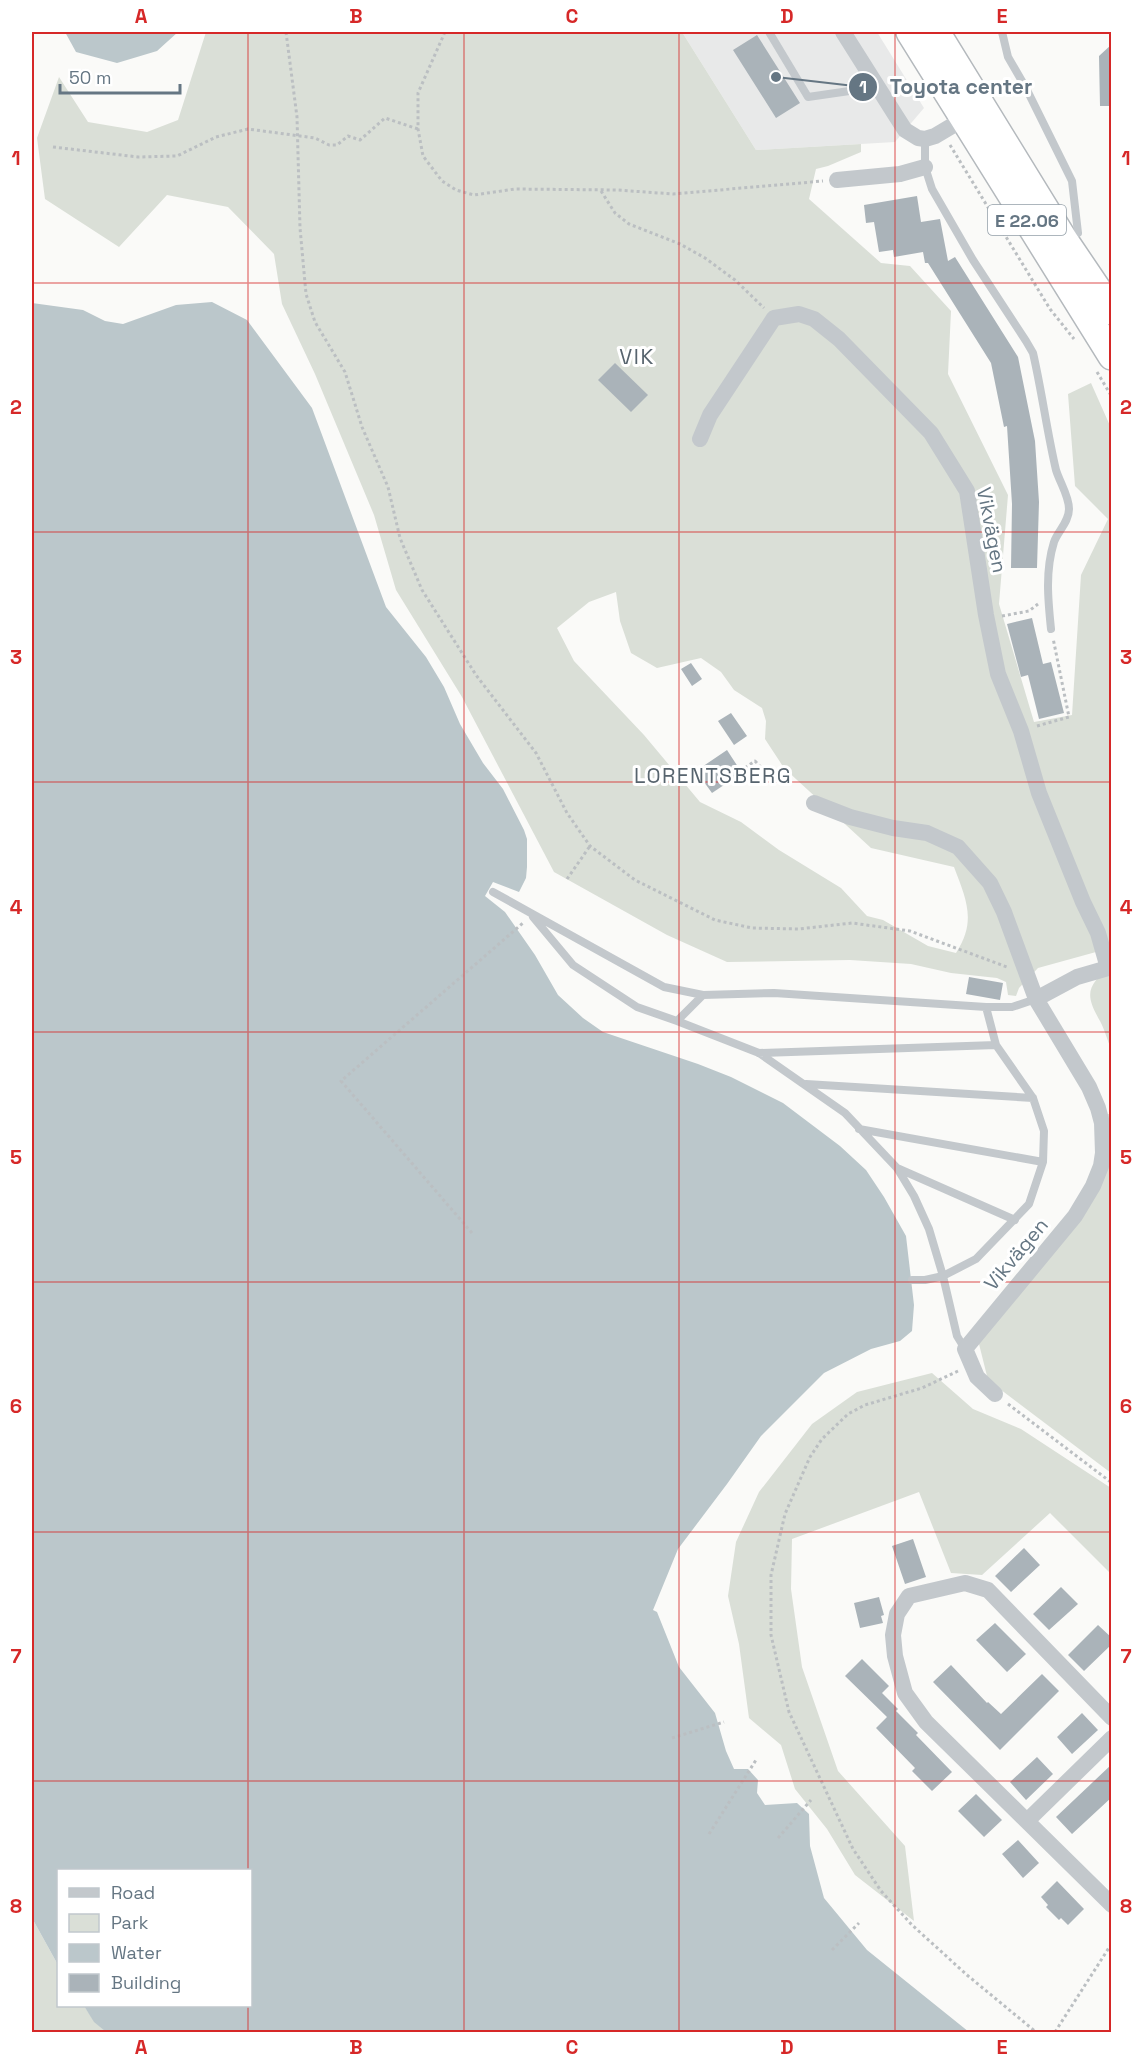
<svg xmlns="http://www.w3.org/2000/svg" width="1143" height="2064" font-family="'Space Grotesk',sans-serif">
<style>
.built{fill:#e8e9e9}
.green{fill:#dadfd7;fill-rule:evenodd}
.water{fill:#bbc7cb}
.building{fill:#aab3b9}
.lines{fill:none;stroke-linecap:round;stroke-linejoin:round}
.trunk-casing{stroke:#b4b9bd;stroke-width:30}
.path{stroke:#bbbfc2;stroke-width:3;stroke-dasharray:3 3;stroke-linecap:butt}
.service{stroke:#c3c8cc;stroke-width:8}
.minor{stroke:#c3c8cc;stroke-width:16}
.trunk{stroke:#fff;stroke-width:27}
.grid{fill:none;stroke:#d62828;stroke-width:1.5;stroke-opacity:0.55}
.labels{text-anchor:middle;dominant-baseline:central;stroke-width:6;stroke-linejoin:round;paint-order:stroke}
.shield{fill:#fff;stroke:#939fa8;stroke-width:1.5}
.shield-label{font-size:18px;font-weight:bold;fill:#657683}
.street-label{font-size:20px;fill:#657683;stroke:#fff}
.neighbourhood-label{font-size:21px;letter-spacing:1.5px;fill:#57646e;stroke:#fff}
.leader{fill:none;stroke:#657683;stroke-width:2}
.callout-dot{fill:#657683;stroke:#fff;stroke-width:2}
.mark-label{font-size:18px;text-anchor:middle;font-weight:bold;fill:#fff}
.callout-label{font-size:21px;text-anchor:middle;font-weight:bold;fill:#657683;stroke:#fff;stroke-width:6;stroke-linejoin:round;paint-order:stroke}
.neatline{fill:none;stroke:#d62828;stroke-width:2}
.grid-label{font-size:20px;text-anchor:middle;font-weight:bold;fill:#d62828}
</style>
<rect width="100%" height="100%" fill="#fafaf8"/>
<!-- built -->
<path class="built" d="M682 32H877L924 108 895 142 756 150Z"/>
<!-- green -->
<path class="green" d="M206 32H682L756 150 861 144V152L828 166 816 169 809 199 881 263 910 266 951 311 948 374 1008 495 999 604 1034 722 1072 715 1081 575 1108 519 1075 486 1068 394 1091 383 1111 428V957L1096 952 1038 968 1019 988 1016 996 1008 995 1006 982 997 978 951 973 911 964 850 960 727 962 667 935 554 872 462 697 396 590 374 515 315 374 282 304 274 254 228 207 167 195 119 247 45 199 37 138 59 77 88 122 147 132 178 120ZM616 592 620 621 631 653 657 668 701 658 721 672 734 690 762 708 766 721 765 739 784 768 871 848 954 867C966 899 977 921 956 953L928 946 883 920 867 916 841 888 779 850 741 822 700 802 644 735 574 661 557 628 589 602Z
M1111 964V1048C1107 1040 1105 1030 1100 1021 1083 992 1089 986 1111 964Z
M1108 1114H1111V1473L988 1380 978 1340 1080 1220Z
M932 1373 973 1409 1021 1429 1111 1488 1112 1575 1050 1513 982 1575 951 1573 919 1492 792 1539 791 1589 802 1667 838 1771 905 1846 914 1921 855 1875 827 1829 795 1789 781 1745 749 1718 739 1644 728 1596 736 1542 759 1492 812 1424 857 1392Z
M32 1918 58 1965V2006H84L95 2022 106 2032H32Z"/>
<!-- water -->
<path class="water" d="M65 32H178L157 51 117 63 76 52Z
M212 302 247 320 312 408 386 607 426 657 444 687 460 724 483 763 503 789 524 830 527 839V867L526 878 519 892 493 882 485 896 505 912 512 922 535 955 558 995 583 1018 603 1032 698 1064 731 1077 783 1103 840 1146 866 1170 884 1197 906 1236 914 1305 912 1331 900 1341 871 1349 824 1373 761 1436 727 1484 678 1549 653 1610 657 1612 679 1667 715 1713 726 1751 734 1769H748L758 1780 757 1793 765 1805 797 1803 809 1814 810 1846 824 1898 867 1950 969 2032H106L94 2022 84 2006H250V1870H58V1965L32 1918V303L83 310 105 321 123 324 176 305Z"/>
<!-- building -->
<path class="building" d="M757 35 800 103 776 118 733 50Z
M1112 44V106H1100L1099 56Z
M917 196 921 222 940 219 948 261 955 257 1018 357 1035 441 1039 502 1037 568H1011L1012 504 1007 426 1004 427 991 363 928 263H925L923 252 894 257 893 250 879 252 874 222 866 223 864 205Z
M615 363 648 395 631 412 598 380Z
M1032 618 1043 664 1051 662 1064 713 1039 719 1028 675 1021 677 1007 624Z
M691 663 702 679 692 686 681 669Z
M731 713 747 736 734 745 718 721Z
M727 750 742 773 712 793 696 771Z
M969 977 1003 983 1000 1000 966 994Z
M913 1539 926 1577 905 1584 892 1546Z
M1024 1548 1040 1565 1011 1592 995 1576Z
M1061 1587 1078 1604 1049 1630 1033 1614Z
M879 1597 884 1615 881 1616 883 1623 860 1628 854 1603Z
M995 1623 1026 1654 1007 1672 976 1640Z
M1098 1625 1112 1638V1644L1084 1671 1068 1655Z
M862 1659 889 1686 882 1693 898 1709 896 1711 918 1733 916 1735 952 1772 932 1791 912 1771 915 1768 876 1728 887 1717 845 1676Z
M951 1665 987 1703 988 1702 1001 1714 1042 1674 1059 1691 1000 1750 933 1682Z
M1082 1713 1098 1730 1072 1754 1057 1737Z
M1037 1757 1053 1774 1026 1800 1010 1782Z
M1112 1764V1797L1072 1834 1056 1817Z
M976 1794 1002 1820 984 1837 958 1811Z
M1018 1840 1039 1863 1023 1878 1002 1854Z
M1057 1881 1084 1909 1068 1925 1061 1918 1059 1920 1046 1907 1048 1905 1041 1897Z"/>
<g class="lines">
<!-- trunk casing -->
<g class="trunk-casing">
<path id="trunk" d="M910 32 1112 356
M936 32 1064 240 1112 311"/>
</g>
<!-- path -->
<path class="path" d="M286 32 297 117 300 228 306 294 315 322 345 372 362 427 388 487 400 538 422 590 476 675 536 753 567 813 590 846 635 880 715 920 752 928 799 929 852 923 910 931 1007 967
M445 32 418 93V129L423 156 442 181 456 190 474 195 515 189 617 190 673 194 823 181
M950 145 1050 309 1074 339
M53 147 138 157 177 156 216 137 248 129 315 138 329 145H337L348 136 360 140 385 118 418 129
M601 191 615 213 629 224 680 244 705 258 735 280 764 308
M1097 372 1112 397
M1002 616 1029 611 1038 604
M1037 726 1069 717 1053 638
M745 768 755 761 774 781
M567 879 590 846
M472 1233 341 1081 523 923
M958 1371 922 1388 865 1405 848 1414 822 1439 810 1457 785 1514 771 1575V1635L789 1712 853 1849 881 1891 912 1925 967 1975 1036 2032
M1008 1404 1112 1483
M672 1738 724 1722
M709 1834 756 1760
M778 1838 811 1800
M832 1950 859 1923
M1055 2032 1112 1943"/>
<!-- service -->
<path class="service" d="M769 32 808 97 877 87
M1002 32 1008 57 1026 88 1072 181 1078 233
M925 139V167L932 189 973 260 1026 341 1033 353C1042 392 1047 432 1056 470 1060 483 1069 496 1069 509 1069 522 1058 531 1054 542 1045 571 1048 600 1051 629
M493 892 664 987 703 995
M533 917 573 965 637 1007 677 1021
M759 1053 996 1045
M806 1084 1033 1098
M859 1129 1043 1162
M897 1168 1015 1220
M912 1280H925L943 1276 976 1259 1029 1204 1043 1162 1044 1131 1033 1098 996 1045 986 1007
M965 1349 957 1336 943 1276 929 1229 914 1196 897 1168 845 1113 759 1053 677 1021 703 995 774 993 986 1007H1012L1036 999"/>
<!-- minor -->
<path class="minor" d="M843 32 896 116 905 130 918 138 925 139 935 136 972 114
M837 180 900 174 925 167
M700 439 710 415 774 318 799 314 814 319 839 339 931 433 967 491 986 615 998 674 1021 731 1039 793 1083 902 1098 933 1108 968 1077 977 1036 999
M814 803 850 817 893 828 927 833 958 847 990 883 1004 912 1036 999 1089 1087 1098 1108 1102 1123 1103 1153 1101 1166 1093 1186 1075 1216 965 1349 977 1377 995 1394
M1112 1718 988 1590 965 1583 909 1596 897 1614 893 1635 895 1656 905 1693 926 1722 1112 1905
M1027 1821 1112 1738"/>
<!-- trunk -->
<use href="#trunk" class="trunk"/>
</g>
<!-- grid -->
<path class="grid" d="M248 32V1870M464 32V2032M679 32V2032M895 32V2032M32 283H1112M32 532H1112M32 782H1112M32 1032H1112M32 1282H1112M32 1532H1112M32 1781H1112M248 2006V2032"/>
<g class="labels">
<!-- shield labels -->
<rect class="shield" x="988" y="205" width="78" height="30" rx="4.5"/>
<g class="shield-label">
<text x="1027" y="220">E 22.06</text>
</g>
<!-- street labels -->
<g class="street-label">
<text transform="translate(992 530) rotate(79)">Vikvägen</text>
<text transform="translate(1016 1254) rotate(-50)">Vikvägen</text>
</g>
<!-- neighbourhood labels -->
<g class="neighbourhood-label">
<text x="637" y="356">VIK</text>
<text x="713" y="775">LORENTSBERG</text>
</g>
</g>
<!-- callouts -->
<path class="leader" d="M776 77L863 87"/>
<g class="callout-dot">
<circle cx="776" cy="77" r="6"/>
<circle cx="863" cy="87" r="15"/>
</g>
<g class="mark-label">
<text x="863" y="93">1</text>
</g>
<g class="callout-label">
<text x="961" y="94">Toyota center</text>
</g>
<!-- border -->
<rect width="1143" height="2064" fill="none" stroke="#ffffff" stroke-width="66"/>
<!-- legend -->
<rect x="57" y="1869" width="195" height="138" fill="#ffffff" stroke="#c1c8cd" stroke-width="1.5"/>
<rect x="69" y="1888" width="30" height="9" fill="#c3c8cc" stroke="#c1c8cd" stroke-width="1.5"/>
<text x="111" y="1899" font-size="18" fill="#657683">Road</text>
<rect x="69" y="1914" width="30" height="18" fill="#dadfd7" stroke="#c1c8cd" stroke-width="1.5"/>
<text x="111" y="1929" font-size="18" fill="#657683">Park</text>
<rect x="69" y="1944" width="30" height="18" fill="#bbc7cb" stroke="#c1c8cd" stroke-width="1.5"/>
<text x="111" y="1959" font-size="18" fill="#657683">Water</text>
<rect x="69" y="1974" width="30" height="18" fill="#aab3b9" stroke="#c1c8cd" stroke-width="1.5"/>
<text x="111" y="1989" font-size="18" fill="#657683">Building</text>
<!-- scale -->
<path d="M60 84v9h120v-9" fill="none" stroke="#657683" stroke-width="3"/>
<text x="69" y="84" font-size="18" fill="#657683" stroke="#ffffff" stroke-width="4.5" paint-order="stroke">50 m</text>
<rect x="33" y="33" width="1077" height="1998" class="neatline"/>
<g class="grid-label">
<text x="141" y="23">A</text>
<text x="356" y="23">B</text>
<text x="572" y="23">C</text>
<text x="787" y="23">D</text>
<text x="1002" y="23">E</text>
<text x="16" y="165">1</text>
<text x="1126" y="165">1</text>
<text x="16" y="414">2</text>
<text x="1126" y="414">2</text>
<text x="16" y="664">3</text>
<text x="1126" y="664">3</text>
<text x="16" y="914">4</text>
<text x="1126" y="914">4</text>
<text x="16" y="1164">5</text>
<text x="1126" y="1164">5</text>
<text x="16" y="1413">6</text>
<text x="1126" y="1413">6</text>
<text x="16" y="1663">7</text>
<text x="1126" y="1663">7</text>
<text x="16" y="1913">8</text>
<text x="1126" y="1913">8</text>
<text x="141" y="2054">A</text>
<text x="356" y="2054">B</text>
<text x="572" y="2054">C</text>
<text x="787" y="2054">D</text>
<text x="1002" y="2054">E</text>
</g>
</svg>
